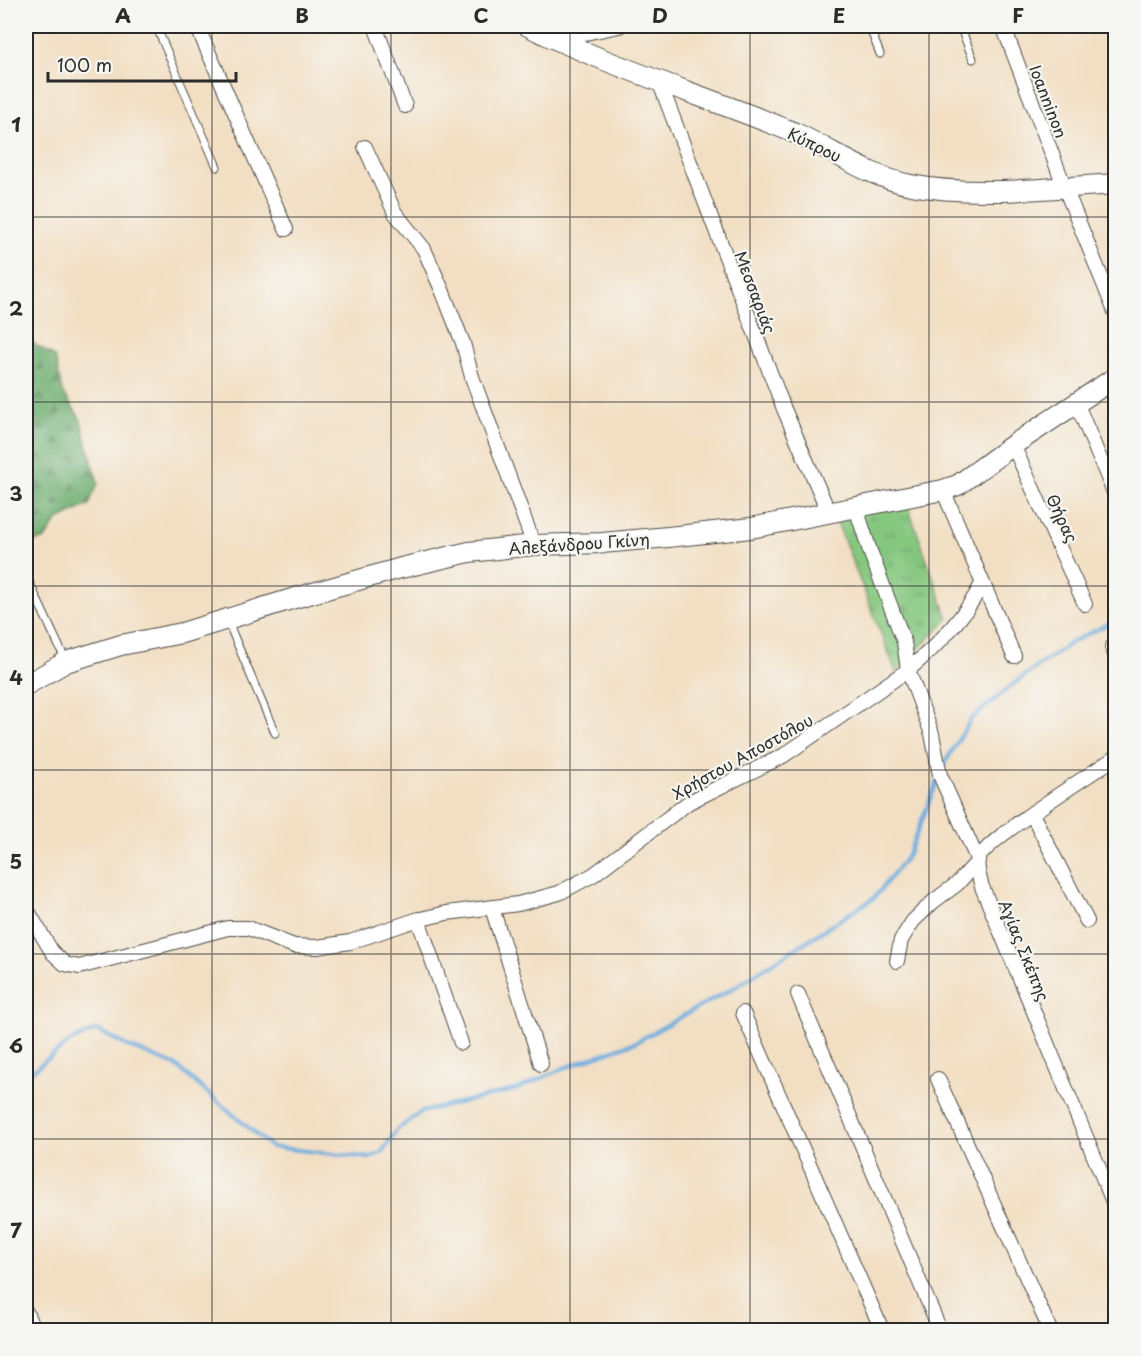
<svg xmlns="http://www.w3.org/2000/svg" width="1141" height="1356" font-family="'Playpen Sans',sans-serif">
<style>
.grass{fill:url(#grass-tufts);stroke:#587955;stroke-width:1.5}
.forest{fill:url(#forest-firs);stroke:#4c6c4c;stroke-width:1.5}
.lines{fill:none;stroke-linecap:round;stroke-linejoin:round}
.stream{stroke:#6babde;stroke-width:4}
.lane-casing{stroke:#494642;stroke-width:9}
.street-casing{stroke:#494642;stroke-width:16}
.secondary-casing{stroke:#494642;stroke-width:22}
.lane{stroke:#fff;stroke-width:7}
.street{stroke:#fff;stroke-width:14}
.secondary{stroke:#fff;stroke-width:20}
.grid{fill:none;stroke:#2b2b2b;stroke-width:1.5;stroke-opacity:0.55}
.labels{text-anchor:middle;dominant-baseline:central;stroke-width:4.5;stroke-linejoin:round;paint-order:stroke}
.street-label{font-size:16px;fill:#2b2b2b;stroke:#f6f6f2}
.neatline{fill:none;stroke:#2b2b2b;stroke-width:2}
.grid-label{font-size:20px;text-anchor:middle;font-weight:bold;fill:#2b2b2b}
</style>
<defs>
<pattern id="grass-tufts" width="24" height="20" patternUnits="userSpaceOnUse" patternTransform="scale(1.5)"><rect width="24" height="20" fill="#85c77f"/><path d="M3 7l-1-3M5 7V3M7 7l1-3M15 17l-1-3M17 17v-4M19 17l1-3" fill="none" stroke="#6da268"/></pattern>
<pattern id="forest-firs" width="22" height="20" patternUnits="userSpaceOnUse" patternTransform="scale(1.5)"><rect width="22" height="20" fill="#6cac6e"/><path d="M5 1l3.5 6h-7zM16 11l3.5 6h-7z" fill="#598c5b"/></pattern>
</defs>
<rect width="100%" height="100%" fill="#f6f6f2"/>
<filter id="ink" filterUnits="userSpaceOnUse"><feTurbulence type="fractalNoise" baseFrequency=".0167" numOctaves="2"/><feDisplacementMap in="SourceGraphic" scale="12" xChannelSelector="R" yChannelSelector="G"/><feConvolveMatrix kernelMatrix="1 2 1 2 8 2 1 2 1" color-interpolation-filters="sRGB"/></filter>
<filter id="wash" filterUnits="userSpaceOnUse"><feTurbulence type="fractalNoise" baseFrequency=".008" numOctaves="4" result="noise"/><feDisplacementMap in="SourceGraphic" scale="24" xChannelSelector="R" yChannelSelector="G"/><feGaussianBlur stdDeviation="1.35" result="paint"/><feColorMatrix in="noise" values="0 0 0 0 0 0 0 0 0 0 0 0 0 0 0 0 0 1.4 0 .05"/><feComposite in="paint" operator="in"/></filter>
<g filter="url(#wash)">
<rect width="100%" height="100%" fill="#f2dfc3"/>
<!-- grass -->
<path class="grass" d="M907 504 948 619 896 672 835 517Z"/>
<!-- forest -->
<path class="forest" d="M26 339 55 357 63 393 80 418 98 483 89 505 58 520 44 540 26 542Z"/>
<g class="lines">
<!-- stream -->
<path class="stream" d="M943 766 971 719 1016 682 1072 642 1116 620
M26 1076 71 1041 97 1030 129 1047 175 1065 271 1147 370 1158 382 1152 397 1130 421 1112 518 1089 564 1068 636 1042 735 987 874 898 908 855 937 782"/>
</g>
</g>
<g filter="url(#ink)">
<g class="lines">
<!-- lane casing -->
<g class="lane-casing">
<path id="lane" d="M156 26 217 167
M869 26 880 54
M960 26 973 59
M30 584 65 659
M228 622 275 733"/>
</g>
<!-- street casing -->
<g class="street-casing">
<path id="street" d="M197 26 286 229
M375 26 405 106
M1003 26 1065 188 1116 314
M556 39 619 26
M659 81 784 409 829 513
M365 147 395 213 424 249 442 290 463 343 472 377 534 545
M1076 402 1116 497
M1013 445 1085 604
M943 490 1014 656
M856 508 870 551 904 642 908 670 932 734 940 775 978 861 957 884 934 901 913 921 901 940 897 961
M1112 647 1116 656
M1116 757C1093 773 983 841 978 860 976 867 980 880 982 887L1116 1209
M1032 814 1087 921
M26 908 52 952 65 964 79 967 228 928H248L294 946 317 947 350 942 416 920 447 913 518 904 559 893 593 875 689 802 783 756 908 670C937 646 965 617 982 584
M492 908 541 1064
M418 919 461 1043
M798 994 940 1330
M743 1013 882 1330
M938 1079 1050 1330
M26 1312 33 1330"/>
</g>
<!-- secondary casing -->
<g class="secondary-casing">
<path id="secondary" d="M528 26C614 69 707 96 795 133 833 150 868 177 911 185 973 197 1051 188 1116 184
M26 685 66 662 121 645 182 633 295 598 401 568 469 552 534 545 602 543 668 537 751 528 943 490 958 485 1013 445 1116 377"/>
</g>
<!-- lane -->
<use href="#lane" class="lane"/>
<!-- street -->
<use href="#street" class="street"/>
<!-- secondary -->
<use href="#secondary" class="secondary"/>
</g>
</g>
<!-- grid -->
<path class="grid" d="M212 26V1330M391 26V1330M570 26V1330M750 26V1330M929 26V1330M26 217H1116M26 402H1116M26 586H1116M26 770H1116M26 954H1116M26 1139H1116"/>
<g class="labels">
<!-- street labels -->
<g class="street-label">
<text transform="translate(1049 101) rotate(69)">Ioanninon</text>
<text transform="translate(815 144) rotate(26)">Κύπρου</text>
<text transform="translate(756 292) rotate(69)">Μεσσαριάς</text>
<text transform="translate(1063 518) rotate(65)">Θήρας</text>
<text transform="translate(579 543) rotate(-4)">Αλεξάνδρου Γκίνη</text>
<text transform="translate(742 756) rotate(-29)">Χρήστου Αποστόλου</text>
<text transform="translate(1025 950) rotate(68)">Αγίας Σκέπης</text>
</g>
</g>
<!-- margin -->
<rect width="1141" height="1356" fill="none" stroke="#f6f6f2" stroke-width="66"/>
<!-- scale -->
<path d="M48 72v9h188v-9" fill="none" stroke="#2b2b2b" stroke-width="3"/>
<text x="57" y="72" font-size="18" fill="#2b2b2b" stroke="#f6f6f2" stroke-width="4.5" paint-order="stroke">100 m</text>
<rect x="33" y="33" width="1075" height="1290" class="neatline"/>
<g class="grid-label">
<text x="123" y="23">A</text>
<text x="302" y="23">B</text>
<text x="481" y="23">C</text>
<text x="660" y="23">D</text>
<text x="839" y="23">E</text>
<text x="1018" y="23">F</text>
<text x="16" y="132">1</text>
<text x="16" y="316">2</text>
<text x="16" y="501">3</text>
<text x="16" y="685">4</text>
<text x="16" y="869">5</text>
<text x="16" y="1053">6</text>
<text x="16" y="1238">7</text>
</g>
</svg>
